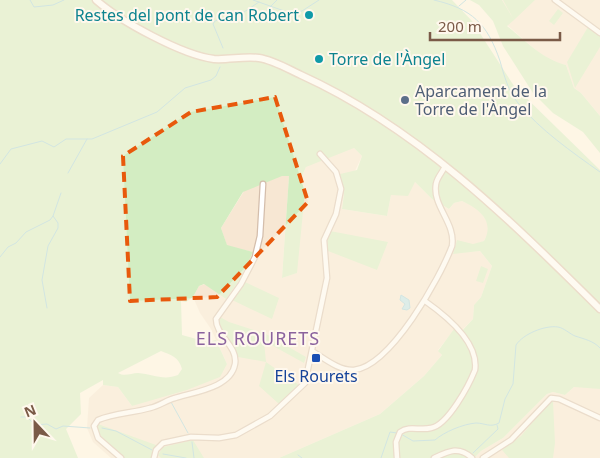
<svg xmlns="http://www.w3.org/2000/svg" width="600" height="458" font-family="'Noto Sans',sans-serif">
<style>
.residential{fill:#f7e7d3}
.green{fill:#d3edc2;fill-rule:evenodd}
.water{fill:#b7e2ea;stroke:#9dd1dd}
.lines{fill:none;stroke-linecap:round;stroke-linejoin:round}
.stream{stroke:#9dd1dd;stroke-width:1}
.street-casing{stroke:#d4beac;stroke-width:7}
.secondary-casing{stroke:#d7bea9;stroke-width:9}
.street{stroke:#fff;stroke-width:4.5}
.secondary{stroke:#fff;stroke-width:6}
.marked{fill:none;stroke:#e8590c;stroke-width:4;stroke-dasharray:10 6;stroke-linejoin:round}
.culture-dot{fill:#0f9aa8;stroke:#fff8ed;stroke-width:2}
.service-dot{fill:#5c6f8a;stroke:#fff8ed;stroke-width:2}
.transit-dot{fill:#1a4fb4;stroke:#fff8ed;stroke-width:2}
.labels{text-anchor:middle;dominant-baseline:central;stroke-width:4;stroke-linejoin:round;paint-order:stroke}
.culture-label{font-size:16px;fill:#0d838f;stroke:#fff8ed;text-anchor:end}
.service-label{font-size:16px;fill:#4e5e75;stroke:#fff8ed;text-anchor:start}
.transit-label{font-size:16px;fill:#164399;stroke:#fff8ed}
.neighbourhood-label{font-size:18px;letter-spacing:1px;fill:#8b639e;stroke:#fff8ed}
</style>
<rect width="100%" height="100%" fill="#fef5e5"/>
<path class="residential" d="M 502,0 L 600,0 L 600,116 L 581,93 L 574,88 L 566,65 L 553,62 L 538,52 L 507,25 L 513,19 Z
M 318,140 L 349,143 L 362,156 L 344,194 L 342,209 L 387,216 L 391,195 L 415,182 L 432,199 L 449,209 L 454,203 L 462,201 L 479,209 L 488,224 L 488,233 L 484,241 L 453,253 L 480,251 L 492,266 L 481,297 L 474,305 L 473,319 L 458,334 L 455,329 L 438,350 L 442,355 L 424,376 L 380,414 L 279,458 L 111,458 L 93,442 L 87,428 L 89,398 L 103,385 L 118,387 L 132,406 L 227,364 L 211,329 L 200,313 L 193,297 L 199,286 L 205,284 L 226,299 L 240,279 L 253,252 L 227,246 L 221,228 L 246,188 L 269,176 L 289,176 L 282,278 L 296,273 L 305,192 L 301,178 Z
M 585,386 L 600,389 L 600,458 L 474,458 L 481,451 L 503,438 L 547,394 L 553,392 L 565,395 L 574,387 Z"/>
<path class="green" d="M 0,0 L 452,0 L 472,21 L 514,86 L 600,170 L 600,389 L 574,387 L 565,395 L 553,392 L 547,394 L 503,438 L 481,451 L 474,458 L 279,458 L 380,414 L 424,376 L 442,355 L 438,351 L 454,329 L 459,334 L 473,319 L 474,305 L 481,297 L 492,266 L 480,251 L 453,254 L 457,240 L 473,244 L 484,241 C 495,221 479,209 462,201 L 454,203 L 449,209 L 432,199 L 415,182 L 408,196 L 391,195 L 387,216 L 342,209 L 344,194 L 340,174 L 357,170 L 362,156 L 354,148 L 306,167 L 301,178 L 305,192 L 297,273 L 282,278 L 289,176 L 282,176 L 243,192 L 221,228 L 227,245 L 253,252 L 240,279 L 226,299 L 204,284 L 199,286 L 193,297 L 186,302 L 181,301 L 182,335 L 207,342 L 216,340 L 227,364 L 220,377 L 187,390 L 132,406 L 118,387 L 103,385 L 103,380 L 80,393 L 81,414 L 66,429 L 78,458 L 0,458 ZM 161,351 C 171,355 179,357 182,369 L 178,375 C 163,381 153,374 138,373 C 131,373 125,377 118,373 Z
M 470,0 L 502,0 L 514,20 L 507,26 C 526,41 542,59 566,65 L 574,88 L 581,93 L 600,116 L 600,153 L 583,132 L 553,113 L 533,93 L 503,46 L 493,21 L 479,5 Z
M 503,0 L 535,0 L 514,20 Z
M 558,9 L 563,13 L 554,25 L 549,21 Z
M 588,27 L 600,36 L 600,47 L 575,88 L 567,62 Z
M 330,231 L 388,242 L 377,270 L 328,251 L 327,239 Z
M 481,266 L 488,269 L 483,283 L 476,281 Z
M 245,282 L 279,298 L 272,319 L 232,300 Z
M 220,317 L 229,322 L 266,334 L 306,357 L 304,363 L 264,341 L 266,362 L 299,385 L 279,404 L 259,386 L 266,362 L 238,357 C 234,344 215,330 220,317 Z
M 553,401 L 555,443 L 553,458 L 509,458 L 502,450 L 521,436 L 548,404 Z
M 98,424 L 156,445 L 151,458 L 124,458 L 98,433 Z
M 193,440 L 204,458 L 161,458 L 158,455 L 163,447 Z"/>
<path class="water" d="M 401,295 L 409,300 L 410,308 L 407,310 L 402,309 L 405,304 L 400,300 Z"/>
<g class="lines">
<path class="stream" d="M 30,0 L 34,7 L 53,5 L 64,0
M 253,0 L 290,13 L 302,11 L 319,0
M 434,0 C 472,9 487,23 500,61 C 504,75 508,91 518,103 C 540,130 572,152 600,172
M 459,6 L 466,0
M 270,7 L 277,0
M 223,48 L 213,24 L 215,21 L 244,12 L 259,2
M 0,164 L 11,149 L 42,141 L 54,147 L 66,139 L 92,139 L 157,112 L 185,88 L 211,80 L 216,76 L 220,67
M 68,173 L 87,139
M 0,257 L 8,247 L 16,243 L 26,232 L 50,220 L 53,216
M 47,308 L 42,280 L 48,246 L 58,228 L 58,223 L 53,216 L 61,193
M 171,402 L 188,433
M 21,417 L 27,417 L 35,425 L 47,424 L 56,429 L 63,426 L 90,428
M 102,428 L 116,431 L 152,450
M 401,434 L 413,441 L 435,440 C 444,432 463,424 476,423 C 485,423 490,428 499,423 L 505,399 L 513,384 L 516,345 C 523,334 545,325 558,327 C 564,328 570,334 575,336 C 584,339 594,341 600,348
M 192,442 L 194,458
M 473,453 L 498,429 L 497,425
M 163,454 L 186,458
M 298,455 L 302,458
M 381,458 L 390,432 L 397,433"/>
<g class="street-casing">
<path id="street" d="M 555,0 L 600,33
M 312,351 C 324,358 339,371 354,370 C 391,366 440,278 452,246 C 456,223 432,206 436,184 C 437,177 443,172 445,166
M 121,458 L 98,438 L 94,426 L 98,420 C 114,413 133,413 150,408 C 159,406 167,400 175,398 C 194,392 231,388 235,364 C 238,346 216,336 216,319 L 241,284 L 255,257 L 260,236 L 263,184
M 154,458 L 156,450 L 163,443 L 191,437 L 219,438 L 236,435 L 270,416 L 305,383 L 327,278 L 324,240 L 336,214 L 341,189 L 336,172 L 320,154
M 397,458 L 396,442 L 400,432 C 410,425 419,431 431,428 C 448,425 469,385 475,370 C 479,342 445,315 425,301
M 434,458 C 449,451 459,446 472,458
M 483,458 L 511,440 L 551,398 L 559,399 L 600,418"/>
</g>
<g class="secondary-casing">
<path id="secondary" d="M 96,0 C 120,21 182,55 214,59 C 229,60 244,56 259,58 C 273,60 288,69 301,75 C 418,128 510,220 600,309"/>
</g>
<use href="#street" class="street"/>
<use href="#secondary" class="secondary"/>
</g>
<path d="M0 0H600V458H0ZM 275,97 L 308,202 L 217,297 L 130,301 L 123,156 L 191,112 Z" fill="#fef5e5" fill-opacity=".55" fill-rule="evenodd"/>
<path class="marked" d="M 275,97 L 308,202 L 217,297 L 130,301 L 123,156 L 191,112 Z"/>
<g class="culture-dot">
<circle cx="309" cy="15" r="5"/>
<circle cx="319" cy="59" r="5"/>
</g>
<circle class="service-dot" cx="405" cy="100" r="5"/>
<rect class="transit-dot" x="311" y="353" width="10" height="10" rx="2.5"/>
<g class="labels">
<g class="culture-label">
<text x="299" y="15">Restes del pont de can Robert</text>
<text x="329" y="59" text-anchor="start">Torre de l'Àngel</text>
</g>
<g class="service-label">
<text x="415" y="91">Aparcament de la<tspan x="415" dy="18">Torre de l'Àngel</tspan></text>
</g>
<g class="transit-label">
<text x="316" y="376">Els Rourets</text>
</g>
<g class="neighbourhood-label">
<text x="258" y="338">ELS ROURETS</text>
</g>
</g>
<g transform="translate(35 423) rotate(338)" stroke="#fff8ed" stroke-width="4" paint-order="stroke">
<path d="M0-4L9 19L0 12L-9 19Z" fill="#7a5a47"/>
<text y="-8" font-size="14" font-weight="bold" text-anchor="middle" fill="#7a5a47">N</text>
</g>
<path d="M430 32v8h130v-8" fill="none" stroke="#7a5a47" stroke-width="2.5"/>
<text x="438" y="32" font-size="15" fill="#7a5a47" stroke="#fff8ed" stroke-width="4" paint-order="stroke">200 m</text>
</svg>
